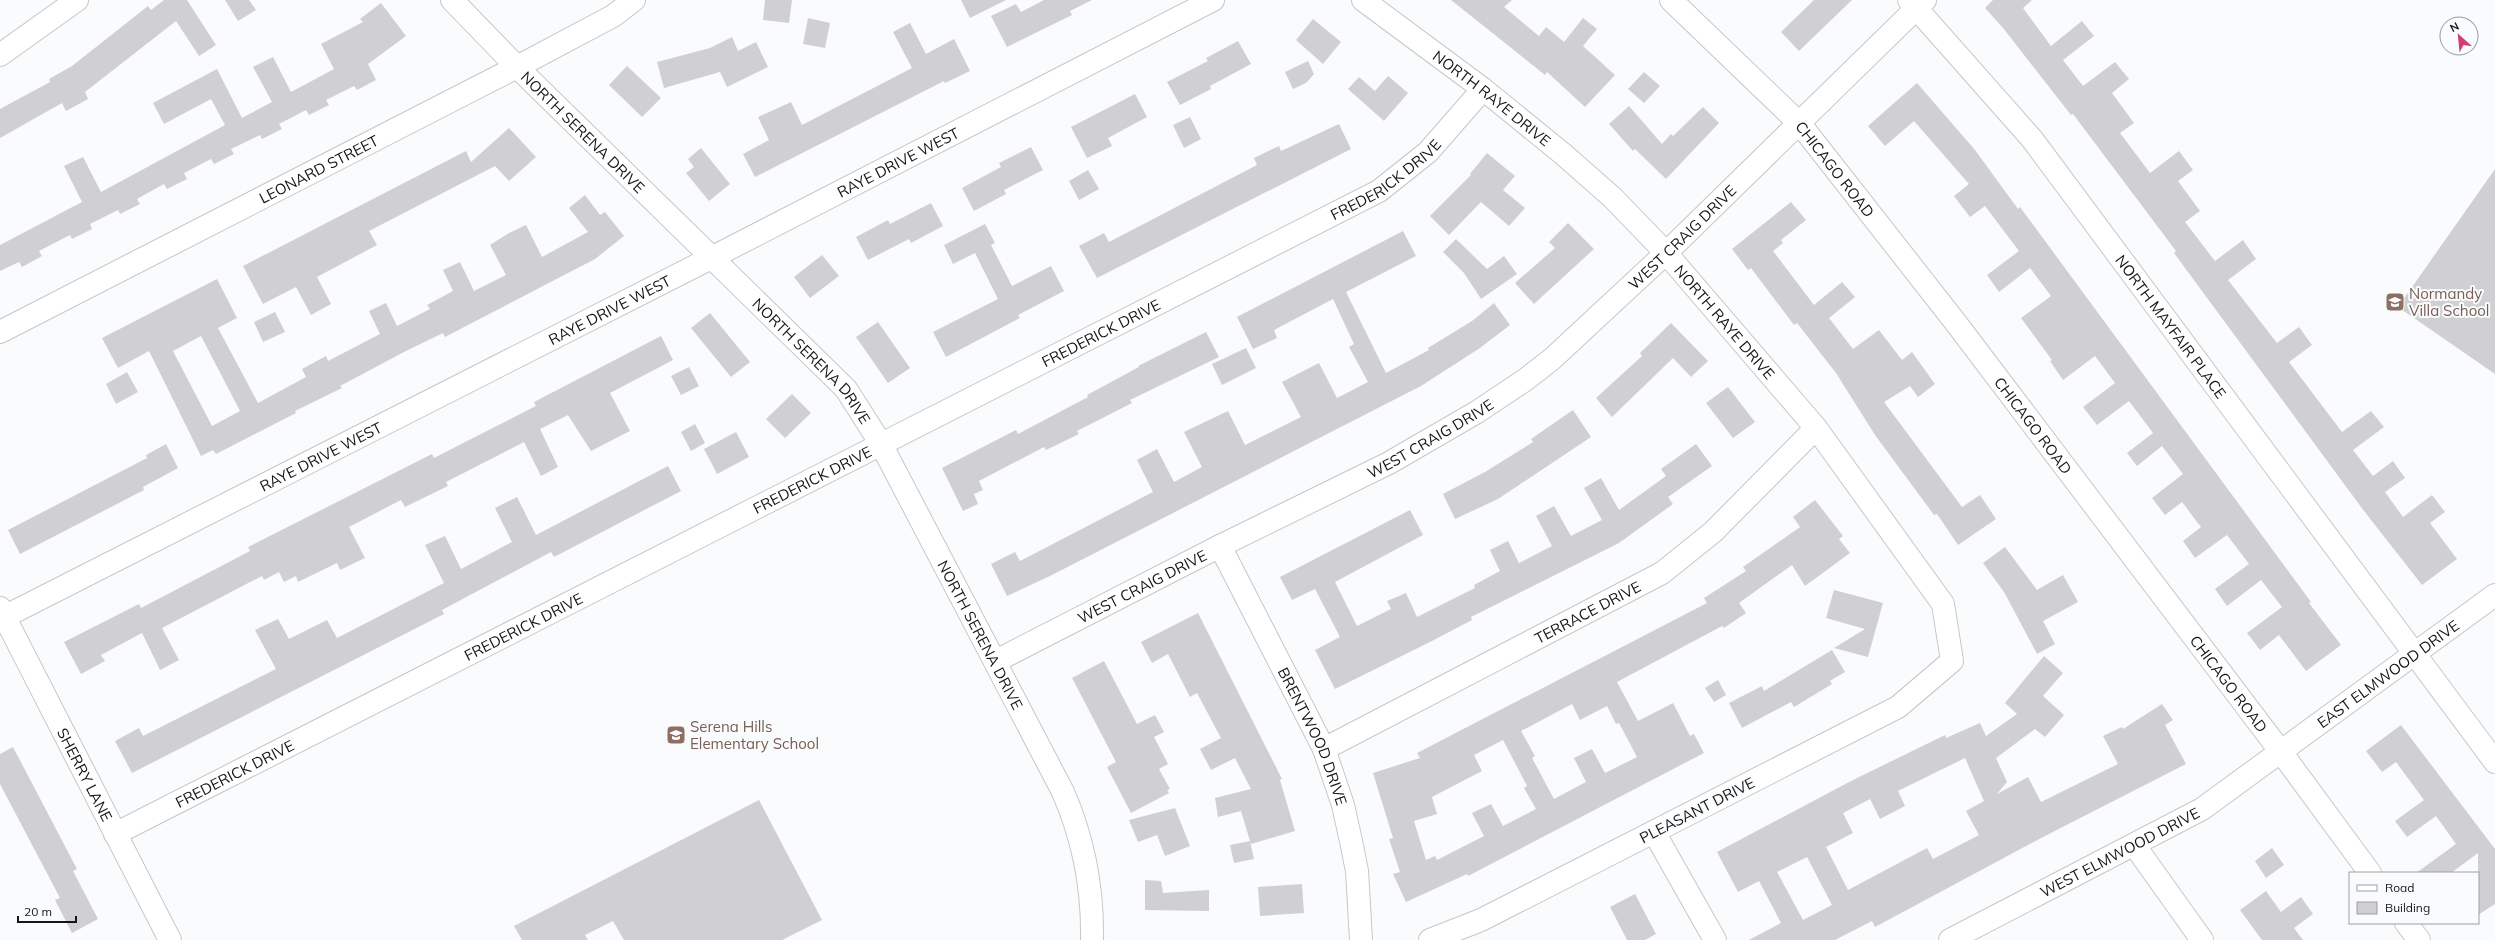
<svg xmlns="http://www.w3.org/2000/svg" width="2495" height="940" font-family="Mulish,sans-serif">
<style>
.building{fill:#d0d0d2;fill-rule:evenodd}
.lines{fill:none;stroke-linecap:round;stroke-linejoin:round}
.minor-casing{stroke:#c5c7c9;stroke-width:24}
.minor{stroke:#fff;stroke-width:22}
.labels{text-anchor:middle;dominant-baseline:central;stroke-width:4;stroke-linejoin:round;paint-order:stroke}
.street-label{font-size:15px;fill:#151617;stroke:#f9fbfd}
.education-label{font-size:15px;fill:#785e54;stroke:#f9fbfd;text-anchor:start}
</style>
<rect width="100%" height="100%" fill="#f9fbfd"/>
<path class="building" d="M 164,0 L 187,0 L 216,45 L 199,56 L 176,21 L 85,92 L 88,99 L 66,111 L 62,103 L 0,138 L 0,109 L 50,82 L 49,79 L 72,66 L 148,6 L 151,10 Z
M 225,0 L 249,0 L 256,10 L 238,21 Z
M 765,0 L 792,0 L 789,23 L 763,20 Z
M 961,0 L 1006,0 L 970,18 Z
M 1044,0 L 1092,0 L 1070,11 L 1072,15 L 1007,47 L 991,16 L 1016,4 L 1021,12 Z
M 1451,0 L 1512,0 L 1504,7 L 1534,32 L 1539,36 L 1546,27 L 1564,42 L 1583,18 L 1597,29 L 1583,46 L 1615,75 L 1585,107 L 1547,72 L 1545,75 Z
M 1814,0 L 1852,0 L 1799,51 L 1781,32 Z
M 1993,0 L 2032,0 L 2023,8 L 2051,46 L 2082,21 L 2094,36 L 2063,60 L 2083,86 L 2115,62 L 2129,79 L 2112,93 L 2134,123 L 2120,133 L 2150,173 L 2179,151 L 2193,170 L 2178,181 L 2200,211 L 2185,222 L 2215,261 L 2243,240 L 2256,259 L 2228,280 L 2277,343 L 2299,327 L 2312,345 L 2289,362 L 2342,432 L 2371,411 L 2384,427 L 2353,450 L 2373,476 L 2393,461 L 2405,478 L 2385,492 L 2403,517 L 2432,495 L 2445,512 L 2430,523 L 2457,559 L 2422,585 L 2364,511 L 2174,253 L 2176,251 L 2073,114 L 2071,115 L 2003,28 L 1985,8 Z
M 381,3 L 406,36 L 368,64 L 376,80 L 357,90 L 354,86 L 326,100 L 329,105 L 309,115 L 306,110 L 279,124 L 282,129 L 262,139 L 260,135 L 231,149 L 234,154 L 214,164 L 211,159 L 184,173 L 187,179 L 167,189 L 164,184 L 137,199 L 140,204 L 120,214 L 118,210 L 90,224 L 92,229 L 72,239 L 70,235 L 39,251 L 42,256 L 22,267 L 19,262 L 0,271 L 0,245 L 82,202 L 64,166 L 83,157 L 101,192 L 225,125 L 211,99 L 164,124 L 153,103 L 217,69 L 242,118 L 272,102 L 253,67 L 273,57 L 291,92 L 334,69 L 321,44 L 363,22 L 360,19 Z
M 808,18 L 830,23 L 825,48 L 803,44 Z
M 1313,19 L 1341,42 L 1323,64 L 1296,40 Z
M 910,23 L 926,54 L 954,39 L 970,71 L 945,83 L 944,81 L 755,177 L 743,154 L 769,140 L 758,117 L 791,102 L 802,125 L 912,68 L 893,32 Z
M 732,37 L 738,51 L 756,42 L 768,67 L 727,87 L 720,72 L 664,88 L 657,62 L 710,48 Z
M 1238,41 L 1251,64 L 1210,86 L 1211,89 L 1180,105 L 1167,82 L 1208,61 L 1206,58 Z
M 1308,61 L 1314,74 L 1306,83 L 1293,89 L 1285,72 Z
M 627,66 L 661,98 L 642,117 L 609,85 Z
M 1644,72 L 1660,86 L 1644,103 L 1628,89 Z
M 1388,76 L 1408,93 L 1384,121 L 1348,89 L 1359,77 L 1375,91 Z
M 1917,83 L 1975,150 L 2018,209 L 2020,207 L 2311,602 L 2309,603 L 2341,645 L 2306,671 L 2279,635 L 2260,650 L 2247,633 L 2282,607 L 2261,580 L 2227,606 L 2215,589 L 2249,564 L 2227,535 L 2195,558 L 2183,541 L 2201,527 L 2182,502 L 2165,515 L 2152,498 L 2183,474 L 2162,446 L 2137,466 L 2127,453 L 2153,433 L 2129,401 L 2097,425 L 2083,407 L 2115,383 L 2095,356 L 2063,380 L 2050,361 L 2052,360 L 2021,318 L 2051,296 L 2030,268 L 1999,292 L 1987,275 L 2019,251 L 1985,206 L 1970,217 L 1954,196 L 1969,184 L 1914,121 L 1885,146 L 1868,126 Z
M 1135,94 L 1147,117 L 1108,138 L 1112,146 L 1087,158 L 1071,127 Z
M 1629,106 L 1662,144 L 1671,134 L 1673,136 L 1703,107 L 1719,123 L 1666,179 L 1635,149 L 1633,151 L 1609,124 Z
M 1190,117 L 1201,139 L 1184,148 L 1173,125 Z
M 1339,124 L 1351,149 L 1097,278 L 1079,246 L 1104,233 L 1109,242 L 1257,165 L 1254,158 L 1279,146 L 1281,151 Z
M 509,128 L 536,157 L 509,181 L 495,166 L 369,231 L 377,245 L 317,277 L 331,304 L 311,315 L 296,287 L 263,304 L 243,266 L 466,151 L 471,162 Z
M 1031,147 L 1043,170 L 1004,190 L 1006,194 L 974,211 L 962,188 L 1001,167 L 999,163 Z
M 701,148 L 730,184 L 709,201 L 686,173 L 694,167 L 688,159 Z
M 1487,153 L 1515,176 L 1503,190 L 1525,208 L 1509,226 L 1481,202 L 1449,235 L 1430,216 L 1471,175 L 1470,174 Z
M 2495,169 L 2495,374 L 2398,307 Z
M 1088,170 L 1099,189 L 1079,200 L 1069,181 Z
M 585,195 L 600,215 L 605,212 L 624,236 L 595,259 L 445,337 L 443,333 L 404,352 L 340,386 L 342,388 L 295,411 L 296,413 L 216,454 L 213,450 L 201,456 L 149,351 L 118,368 L 102,338 L 217,279 L 237,318 L 218,328 L 258,403 L 306,377 L 302,369 L 326,356 L 328,361 L 380,334 L 369,311 L 386,303 L 397,326 L 430,309 L 427,305 L 453,291 L 443,270 L 460,262 L 474,291 L 506,275 L 490,245 L 509,233 L 526,225 L 542,257 L 588,232 L 569,208 ZM 201,336 L 240,411 L 212,426 L 173,351 Z
M 1791,202 L 1806,220 L 1781,240 L 1783,243 L 1773,251 L 1814,305 L 1842,282 L 1855,297 L 1829,318 L 1853,349 L 1879,330 L 1902,360 L 1912,352 L 1935,384 L 1918,397 L 1910,386 L 1884,402 L 1962,507 L 1980,495 L 1996,519 L 1958,545 L 1937,514 L 1934,515 L 1875,435 L 1836,373 L 1797,323 L 1794,325 L 1751,268 L 1748,270 L 1732,249 Z
M 931,203 L 943,226 L 911,243 L 909,239 L 868,260 L 856,237 L 888,220 L 890,224 Z
M 1568,223 L 1594,249 L 1534,304 L 1515,283 L 1555,248 L 1549,242 Z
M 985,224 L 995,243 L 991,245 L 1012,286 L 1051,266 L 1064,291 L 1018,315 L 1020,318 L 946,357 L 933,332 L 998,299 L 975,253 L 953,264 L 944,245 Z
M 1403,231 L 1416,256 L 1346,292 L 1386,373 L 1429,350 L 1428,348 L 1472,321 L 1494,303 L 1510,325 L 1480,348 L 1421,386 L 1050,576 L 1007,596 L 991,564 L 1015,552 L 1020,561 L 1153,492 L 1137,460 L 1157,449 L 1174,482 L 1202,467 L 1184,432 L 1209,420 L 1228,411 L 1245,445 L 1301,417 L 1282,382 L 1319,363 L 1337,398 L 1368,382 L 1349,347 L 1354,344 L 1333,299 L 1274,330 L 1277,338 L 1253,349 L 1237,317 Z
M 1456,239 L 1487,269 L 1504,256 L 1517,274 L 1481,299 L 1464,273 L 1443,252 Z
M 822,255 L 839,276 L 810,298 L 794,277 Z
M 275,312 L 285,332 L 263,342 L 254,322 Z
M 710,313 L 750,362 L 731,377 L 691,328 Z
M 878,322 L 910,368 L 888,383 L 856,337 Z
M 1671,323 L 1708,361 L 1691,377 L 1673,358 L 1612,417 L 1596,398 L 1642,356 L 1640,353 Z
M 1206,332 L 1219,357 L 1130,400 L 1132,403 L 1077,431 L 1079,434 L 1046,450 L 1044,447 L 979,481 L 983,490 L 974,494 L 978,504 L 963,511 L 942,468 L 1016,430 L 1018,434 L 1088,397 L 1087,395 L 1139,367 L 1138,366 Z
M 661,336 L 673,360 L 610,393 L 630,431 L 591,451 L 568,415 L 540,429 L 558,467 L 541,476 L 524,442 L 446,482 L 448,486 L 405,507 L 401,500 L 349,527 L 365,558 L 340,570 L 337,563 L 298,582 L 296,576 L 284,582 L 279,572 L 264,580 L 262,576 L 162,628 L 179,660 L 160,670 L 142,633 L 101,655 L 105,661 L 81,674 L 64,642 L 139,604 L 141,608 L 250,551 L 248,547 L 432,454 L 434,458 L 473,438 L 536,406 L 534,402 Z
M 1246,348 L 1256,368 L 1222,385 L 1212,364 Z
M 689,367 L 699,386 L 681,395 L 671,376 Z
M 127,372 L 138,392 L 116,404 L 106,384 Z
M 1728,387 L 1755,422 L 1733,438 L 1706,403 Z
M 792,394 L 811,413 L 785,438 L 766,419 Z
M 1573,410 L 1591,437 L 1498,499 L 1455,519 L 1443,494 L 1485,472 L 1533,442 L 1531,439 Z
M 695,424 L 705,443 L 691,451 L 681,432 Z
M 736,432 L 749,457 L 717,474 L 704,449 Z
M 166,444 L 178,468 L 143,487 L 144,490 L 20,554 L 8,530 L 147,458 L 146,455 Z
M 1696,444 L 1712,466 L 1668,497 L 1673,504 L 1619,543 L 1471,617 L 1472,620 L 1434,640 L 1335,689 L 1315,650 L 1340,637 L 1315,589 L 1292,600 L 1280,577 L 1410,510 L 1423,535 L 1335,582 L 1357,626 L 1391,609 L 1387,601 L 1406,593 L 1417,617 L 1475,588 L 1474,585 L 1500,571 L 1490,550 L 1508,541 L 1519,563 L 1552,546 L 1536,516 L 1554,506 L 1571,536 L 1602,520 L 1584,488 L 1601,478 L 1619,510 L 1666,476 L 1661,469 Z
M 668,466 L 681,491 L 554,557 L 551,552 L 442,610 L 444,614 L 132,773 L 115,741 L 139,728 L 143,736 L 276,669 L 255,630 L 278,619 L 289,639 L 327,620 L 337,638 L 444,583 L 425,545 L 445,536 L 461,569 L 512,542 L 495,508 L 517,497 L 536,535 Z
M 1815,500 L 1843,536 L 1839,539 L 1850,553 L 1805,586 L 1792,565 L 1739,603 L 1746,613 L 1724,628 L 1722,626 L 1617,682 L 1638,721 L 1673,703 L 1690,736 L 1694,734 L 1704,753 L 1468,876 L 1467,874 L 1406,902 L 1393,874 L 1400,872 L 1389,839 L 1393,838 L 1373,773 L 1420,758 L 1417,753 L 1707,603 L 1704,598 L 1746,571 L 1743,567 L 1800,527 L 1793,517 ZM 1572,704 L 1580,720 L 1607,706 L 1616,724 L 1619,723 L 1637,757 L 1605,773 L 1592,749 L 1574,758 L 1586,782 L 1554,799 L 1532,758 L 1535,756 L 1521,731 ZM 1503,740 L 1527,786 L 1524,788 L 1536,809 L 1503,826 L 1491,804 L 1472,813 L 1484,836 L 1437,860 L 1435,856 L 1426,860 L 1414,821 L 1437,814 L 1432,797 L 1482,771 L 1474,755 Z
M 2005,547 L 2037,590 L 2063,575 L 2078,602 L 2043,621 L 2055,644 L 2037,654 L 2004,592 L 1983,563 Z
M 1834,590 L 1883,603 L 1868,657 L 1834,648 L 1865,629 L 1826,618 Z
M 1198,613 L 1282,779 L 1280,780 L 1295,831 L 1251,844 L 1250,841 L 1254,859 L 1234,863 L 1230,845 L 1250,841 L 1241,811 L 1218,817 L 1215,798 L 1251,789 L 1235,758 L 1211,770 L 1200,749 L 1221,738 L 1197,693 L 1190,697 L 1168,654 L 1152,663 L 1141,642 Z
M 1832,650 L 1845,672 L 1830,681 L 1832,684 L 1794,707 L 1791,702 L 1742,728 L 1729,703 L 1762,686 L 1764,691 Z
M 2044,656 L 2063,673 L 2043,696 L 2064,715 L 2045,737 L 2035,729 L 1996,758 L 2007,782 L 1997,794 L 2028,777 L 2041,802 L 2118,764 L 2103,736 L 2122,727 L 2123,729 L 2162,704 L 2173,720 L 2165,725 L 2186,764 L 2043,837 L 1875,927 L 1872,921 L 1835,940 L 1749,940 L 1781,923 L 1759,881 L 1738,892 L 1717,852 L 1851,781 L 1945,735 L 1946,738 L 1980,723 L 1986,736 L 2017,714 L 2005,703 ZM 1965,758 L 1984,801 L 1966,811 L 1979,835 L 1933,859 L 1927,848 L 1848,890 L 1826,847 L 1853,833 L 1843,813 L 1870,799 L 1880,819 L 1905,806 L 1898,791 ZM 1807,857 L 1832,905 L 1803,920 L 1777,872 Z
M 1104,661 L 1137,724 L 1155,715 L 1164,732 L 1154,737 L 1168,764 L 1159,769 L 1170,789 L 1167,790 L 1169,793 L 1131,813 L 1107,767 L 1116,762 L 1072,678 Z
M 1718,680 L 1726,695 L 1714,702 L 1705,688 Z
M 2401,725 L 2495,849 L 2495,904 L 2478,915 L 2478,853 L 2451,873 L 2416,873 L 2456,844 L 2436,816 L 2407,837 L 2395,821 L 2424,800 L 2396,762 L 2382,772 L 2366,751 Z
M 13,747 L 77,869 L 73,871 L 98,919 L 72,933 L 55,900 L 60,898 L 0,784 L 0,754 Z
M 759,800 L 822,920 L 782,940 L 624,940 L 613,921 L 585,935 L 588,940 L 522,940 L 514,926 Z
M 1175,808 L 1190,846 L 1165,856 L 1157,835 L 1138,842 L 1129,820 Z
M 2272,848 L 2284,865 L 2266,878 L 2255,861 Z
M 1145,880 L 1161,881 L 1163,893 L 1209,890 L 1209,911 L 1145,910 Z
M 1302,884 L 1304,913 L 1260,916 L 1258,887 Z
M 2266,891 L 2281,912 L 2301,897 L 2313,914 L 2294,928 L 2303,940 L 2262,940 L 2240,910 Z
M 1635,894 L 1656,934 L 1645,940 L 1627,940 L 1610,907 Z"/>
<g class="lines">
<g class="minor-casing">
<g id="minor">
<path id="s1" d="M 452,0 L 517,67 L 846,389 L 881,444 L 1063,792 C 1084,840 1093,888 1092,940"/>
<path id="s2" d="M 1363,0 L 1483,89 L 1563,154 L 1613,198 L 1666,253 L 1816,428 L 1943,604 L 1952,661 L 1898,707 L 1481,920 L 1430,940"/>
<path id="s3" d="M 1671,0 L 1800,124 L 1956,323 L 2281,752 L 2370,873"/>
<path id="s4" d="M 1909,0 L 2032,139 L 2495,762"/>
<path d="M 0,55 L 77,0"/>
<path id="s5" d="M 0,332 L 517,67 L 613,16 L 634,0"/>
<path id="s6" d="M 1220,546 L 1324,749 L 1343,805 L 1351,841 L 1357,871 L 1361,940"/>
<path id="s7" d="M 0,608 L 170,940"/>
<path id="s8" d="M 4,617 L 713,257 L 1213,0"/>
<path id="s9" d="M 996,661 L 1220,546 L 1389,463 L 1477,412 L 1525,380 L 1552,359 L 1666,253 L 1925,0"/>
<path id="s10" d="M 1324,749 L 1662,573 L 1713,532 L 1816,428"/>
<path d="M 1654,832 L 1715,940"/>
<path id="s11" d="M 115,834 L 1379,191 L 1428,152 L 1483,89"/>
<path d="M 2135,846 L 2202,940"/>
<path d="M 2406,923 L 2419,940"/>
<path id="s12" d="M 1950,940 L 2202,809 L 2495,595"/>
</g>
</g>
<use href="#minor" class="minor"/>
</g>
<defs>
<g id="school-square" transform="scale(1)"><rect x="-9" y="-9" width="18" height="18" rx="4" fill="#8d6e63" stroke="#f9fbfd"/><path d="M0-5L7-2L0 1L-7-2ZM-4 1L0 2.5L4 1V4Q0 6-4 4Z" fill="#fff"/></g>
</defs>
<g fill-rule="evenodd">
<use href="#school-square" x="2395" y="302"/>
<use href="#school-square" x="676" y="735"/>
</g>
<g class="labels">
<g class="street-label">
<text stroke="none"><textPath href="#s2" startOffset="162">NORTH RAYE DRIVE</textPath></text>
<text stroke="none"><textPath href="#s1" startOffset="186">NORTH SERENA DRIVE</textPath></text>
<text stroke="none"><textPath href="#s8" startOffset="1003">RAYE DRIVE WEST</textPath></text>
<text stroke="none"><textPath href="#s5" startOffset="358">LEONARD STREET</textPath></text>
<text stroke="none"><textPath href="#s3" startOffset="236">CHICAGO ROAD</textPath></text>
<text stroke="none"><textPath href="#s11" startOffset="1430">FREDERICK DRIVE</textPath></text>
<text stroke="none"><textPath href="#s9" startOffset="812">WEST CRAIG DRIVE</textPath></text>
<text stroke="none"><textPath href="#s8" startOffset="679">RAYE DRIVE WEST</textPath></text>
<text stroke="none"><textPath href="#s2" startOffset="486">NORTH RAYE DRIVE</textPath></text>
<text stroke="none"><textPath href="#s4" startOffset="419">NORTH MAYFAIR PLACE</textPath></text>
<text stroke="none"><textPath href="#s11" startOffset="1106">FREDERICK DRIVE</textPath></text>
<text stroke="none"><textPath href="#s1" startOffset="510">NORTH SERENA DRIVE</textPath></text>
<text stroke="none"><textPath href="#s3" startOffset="560">CHICAGO ROAD</textPath></text>
<text stroke="none"><textPath href="#s9" startOffset="488">WEST CRAIG DRIVE</textPath></text>
<text stroke="none"><textPath href="#s8" startOffset="355">RAYE DRIVE WEST</textPath></text>
<text stroke="none"><textPath href="#s11" startOffset="782">FREDERICK DRIVE</textPath></text>
<text stroke="none"><textPath href="#s9" startOffset="164">WEST CRAIG DRIVE</textPath></text>
<text stroke="none"><textPath href="#s10" startOffset="297">TERRACE DRIVE</textPath></text>
<text stroke="none"><textPath href="#s11" startOffset="458">FREDERICK DRIVE</textPath></text>
<text stroke="none"><textPath href="#s1" startOffset="834">NORTH SERENA DRIVE</textPath></text>
<text stroke="none"><textPath href="#s12" startOffset="514">EAST ELMWOOD DRIVE</textPath></text>
<text stroke="none"><textPath href="#s3" startOffset="884">CHICAGO ROAD</textPath></text>
<text stroke="none"><textPath href="#s6" startOffset="212">BRENTWOOD DRIVE</textPath></text>
<text stroke="none"><textPath href="#s11" startOffset="134">FREDERICK DRIVE</textPath></text>
<text stroke="none"><textPath href="#s7" startOffset="187">SHERRY LANE</textPath></text>
<text transform="translate(1697 810) rotate(-27)">PLEASANT DRIVE</text>
<text stroke="none"><textPath href="#s12" startOffset="191">WEST ELMWOOD DRIVE</textPath></text>
</g>
<g class="education-label">
<text x="2409" y="293">Normandy<tspan x="2409" dy="17">Villa School</tspan></text>
<text x="690" y="726">Serena Hills<tspan x="690" dy="17">Elementary School</tspan></text>
</g>
</g>
<rect x="2349" y="872" width="130" height="52" fill="#f9fbfd" stroke="#9e9fa1"/>
<rect x="2357" y="885" width="20" height="6" fill="#ffffff" stroke="#9e9fa1"/>
<text x="2385" y="892" font-size="12" fill="#151617">Road</text>
<rect x="2357" y="902" width="20" height="12" fill="#d0d0d2" stroke="#9e9fa1"/>
<text x="2385" y="912" font-size="12" fill="#151617">Building</text>
<g transform="translate(2459 36) rotate(333)"><circle r="19" fill="#f9fbfd" stroke="#9e9fa1"/>
<path d="M0-3L7 15L0 10L-7 15Z" fill="#cd4070"/>
<text y="-6" font-size="11" font-weight="bold" text-anchor="middle" fill="#151617">N</text>
</g>
<path d="M18 916v6h58v-6" fill="none" stroke="#151617" stroke-width="2"/>
<text x="24" y="916" font-size="12" fill="#151617" stroke="#f9fbfd" stroke-width="3" paint-order="stroke">20 m</text>
</svg>
